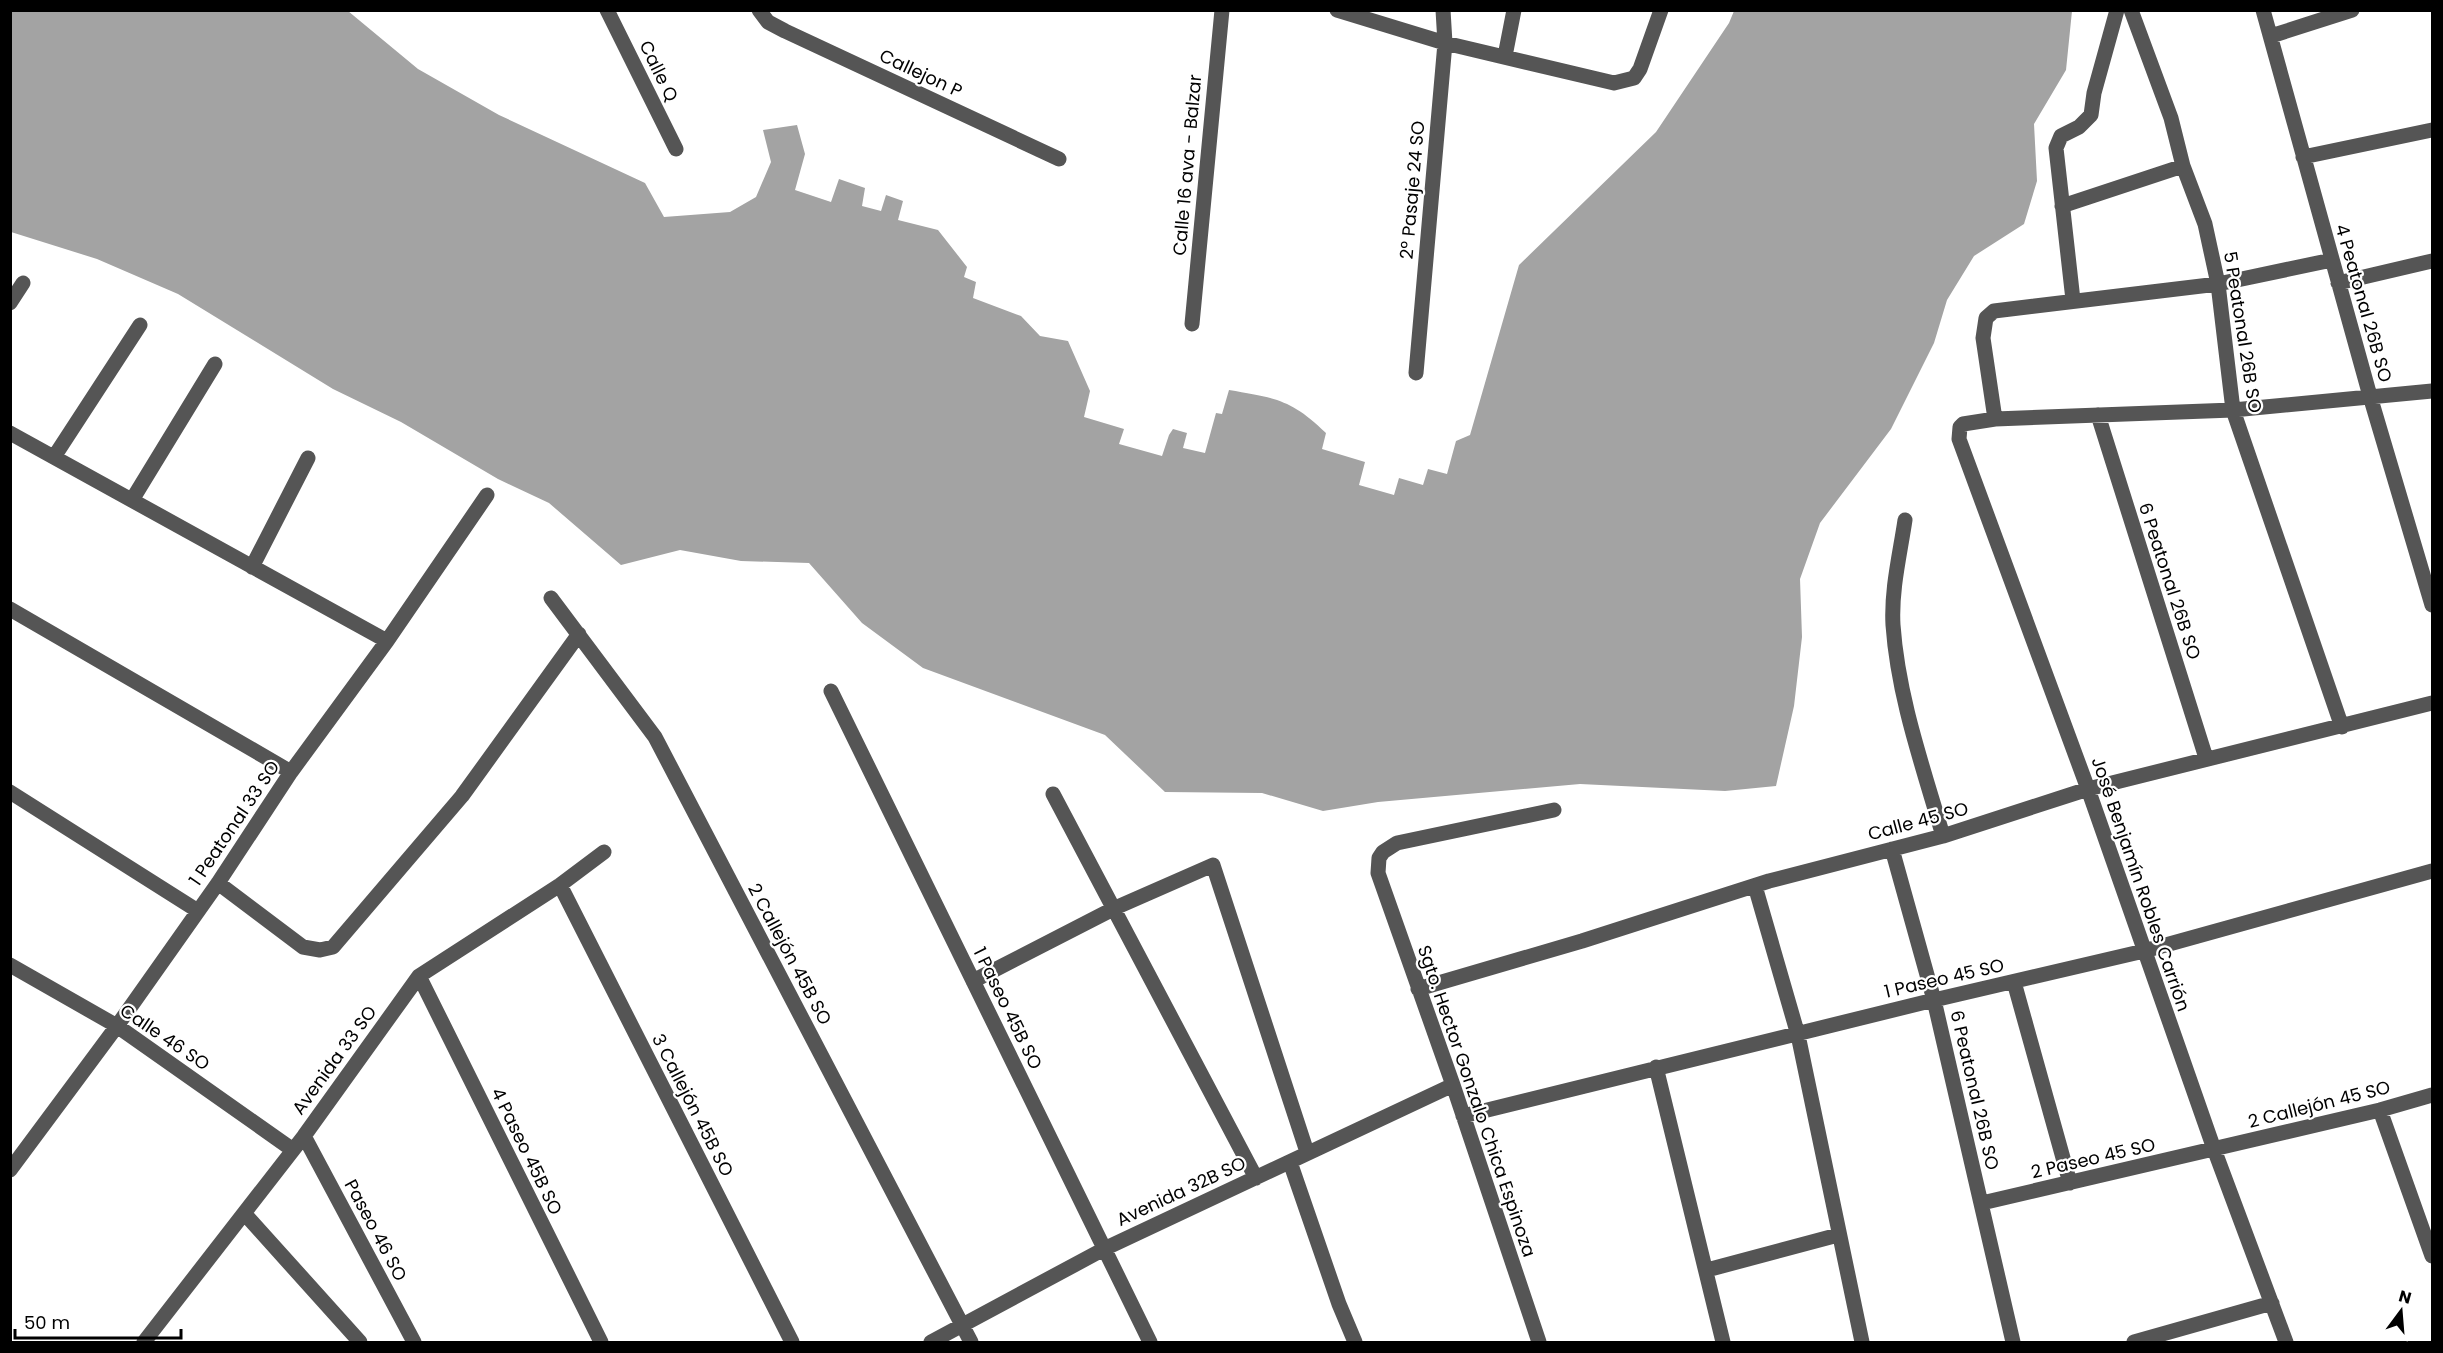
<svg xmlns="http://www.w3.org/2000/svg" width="2443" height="1353" font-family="Poppins,sans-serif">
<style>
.water{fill:#a3a3a3}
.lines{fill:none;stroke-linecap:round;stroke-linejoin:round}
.minor{stroke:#555;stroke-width:15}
.labels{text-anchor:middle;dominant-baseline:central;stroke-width:4.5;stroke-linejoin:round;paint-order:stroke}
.street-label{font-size:18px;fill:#000;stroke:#fff}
</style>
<rect width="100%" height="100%" fill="#fff"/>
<path class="water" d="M 11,10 L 348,11 L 418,69 L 499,115 L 645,183 L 664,217 L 730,212 L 756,197 L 771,162 L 763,130 L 797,125 L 805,154 L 795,190 L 831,202 L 839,179 L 865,188 L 862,206 L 881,211 L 886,195 L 903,201 L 898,220 L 938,230 L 967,267 L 964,277 L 976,282 L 973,298 L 1021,316 L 1040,336 L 1068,341 L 1090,391 L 1084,417 L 1124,429 L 1119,444 L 1162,456 L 1169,435 L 1173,429 L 1187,433 L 1183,448 L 1205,453 L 1216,413 L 1222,414 L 1229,390 C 1275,398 1291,399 1326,433 L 1322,449 L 1365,462 L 1359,485 L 1394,495 L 1399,478 L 1423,485 L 1428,469 L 1447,474 L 1456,441 L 1470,435 L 1519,265 L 1656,132 L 1729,23 L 1734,11 L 2072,11 L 2066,70 L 2034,124 L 2037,181 L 2024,224 L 1974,256 L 1947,300 L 1934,343 L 1891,429 L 1820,523 L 1800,579 L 1802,637 L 1794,706 L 1776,786 L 1725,791 L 1580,784 L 1378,802 L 1323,811 L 1262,793 L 1165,792 L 1105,735 L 923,668 L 862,623 L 809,563 L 741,561 L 680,550 L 621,565 L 549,503 L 498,479 L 401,422 L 333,389 L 178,294 L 97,259 L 11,232 Z"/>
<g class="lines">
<path class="minor" d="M 607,10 L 676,149
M 759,10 L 768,22 L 785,31 L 1059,159
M 1337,10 L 1445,43 L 1614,83 L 1634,78 L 1640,69 L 1661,10
M 2131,10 L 2171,118 L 2183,166 L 2205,224 L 2218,284 L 2233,410 L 2342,727
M 2263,10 L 2370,396 L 2432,605
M 2271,36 L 2352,10
M 1505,56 L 1514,10
M 2303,157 L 2432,130
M 2062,206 L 2183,166
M 2338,283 L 2432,261
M 2073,300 L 2056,148 L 2061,136 L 2079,127 L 2091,115 L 2094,93 L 2117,10
M 10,303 L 23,283
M 1192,324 L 1222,10
M 1416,373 L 1445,43 L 1443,10
M 2098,415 L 2206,758
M 1995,419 L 1983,338 L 1986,318 L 1994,311 L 2218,284 L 2332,260
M 10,433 L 387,641
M 54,457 L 140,325
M 132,500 L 215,364
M 1905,520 C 1900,554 1891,590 1893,625 C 1898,697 1923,767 1943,836
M 252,567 L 308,458
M 551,598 L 655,737 L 971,1342
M 10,609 L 291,772
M 831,691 L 1150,1342
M 10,792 L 198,911
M 1053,794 L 1256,1178
M 1892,849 L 1934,1000 L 2013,1342
M 218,883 L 303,947 L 320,950 L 333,947 L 462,796 L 579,634
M 560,885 L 792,1342
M 1755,886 L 1798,1035 L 1862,1342
M 10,965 L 117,1026 L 293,1150
M 419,976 L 601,1342
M 973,981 L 1115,908 L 1213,865 L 1307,1152
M 2014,982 L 2070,1183
M 1418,989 L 1582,941 L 1769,881 L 1943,836 L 2088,789 L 2432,703
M 1656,1067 L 1723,1342
M 2380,1110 L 2432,1256
M 1463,1116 L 1934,1000 L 2144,951 L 2432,871
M 304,1136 L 414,1342
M 1290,1162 L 1339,1304 L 1355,1342
M 10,1170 L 117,1026 L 218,883 L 291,772 L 387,641 L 487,495
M 1982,1203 L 2380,1110 L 2432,1095
M 244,1213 L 360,1342
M 1707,1270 L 1838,1235
M 144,1342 L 304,1136 L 419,976 L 560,885 L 604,852
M 931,1342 L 1104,1249 L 1453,1085
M 1539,1342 L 1453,1085 L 1378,873 L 1379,858 L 1383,852 L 1397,843 L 1554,810
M 2134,1342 L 2272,1303
M 2286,1342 L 2214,1149 L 2088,789 L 1959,439 L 1960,427 L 1963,424 L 1995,419 L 2233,410 L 2432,391"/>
</g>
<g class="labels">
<g class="street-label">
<text transform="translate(659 71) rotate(64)">Calle Q</text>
<text transform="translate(921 73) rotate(25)">Callejon P</text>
<text transform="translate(1187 165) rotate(-85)">Calle 16 ava - Balzar</text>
<text transform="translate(1412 190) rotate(-85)">2º Pasaje 24 SO</text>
<text transform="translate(2364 303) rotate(74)">4 Peatonal 26B SO</text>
<text transform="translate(2243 332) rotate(81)">5 Peatonal 26B SO</text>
<text transform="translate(2170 581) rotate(72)">6 Peatonal 26B SO</text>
<text transform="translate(1918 821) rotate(-15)">Calle 45 SO</text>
<text transform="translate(234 823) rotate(-56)">1 Peatonal 33 SO</text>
<text transform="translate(2141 884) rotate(71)">José Benjamín Robles Carrión</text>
<text transform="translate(790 954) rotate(62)">2 Callejón 45B SO</text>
<text transform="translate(1944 978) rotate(-13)">1 Paseo 45 SO</text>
<text transform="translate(1008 1008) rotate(64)">1 Paseo 45B SO</text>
<text transform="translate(165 1037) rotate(34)">Calle 46 SO</text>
<text transform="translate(334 1060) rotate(-54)">Avenida 33 SO</text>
<text transform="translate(1975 1090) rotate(77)">6 Peatonal 26B SO</text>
<text transform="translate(1477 1101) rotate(71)">Sgto. Hector Gonzalo Chica Espinoza</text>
<text transform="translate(2319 1104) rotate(-14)">2 Callejón 45 SO</text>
<text transform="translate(693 1105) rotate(63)">3 Callejón 45B SO</text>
<text transform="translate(527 1151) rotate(64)">4 Paseo 45B SO</text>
<text transform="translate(2093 1158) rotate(-13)">2 Paseo 45 SO</text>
<text transform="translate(1181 1191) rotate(-25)">Avenida 32B SO</text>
<text transform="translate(376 1230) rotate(62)">Paseo 46 SO</text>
</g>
</g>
<rect width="2443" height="1353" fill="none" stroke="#000000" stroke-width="24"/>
<g transform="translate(2401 1311) rotate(16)" stroke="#ffffff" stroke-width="4.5" paint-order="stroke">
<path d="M0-4.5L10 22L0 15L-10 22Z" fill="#000000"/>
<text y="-9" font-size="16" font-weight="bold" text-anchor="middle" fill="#000000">N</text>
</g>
<path d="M15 1329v9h166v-9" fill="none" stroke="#000000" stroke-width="3"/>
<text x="24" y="1329" font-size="18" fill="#000000" stroke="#ffffff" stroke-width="4.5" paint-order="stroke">50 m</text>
</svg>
